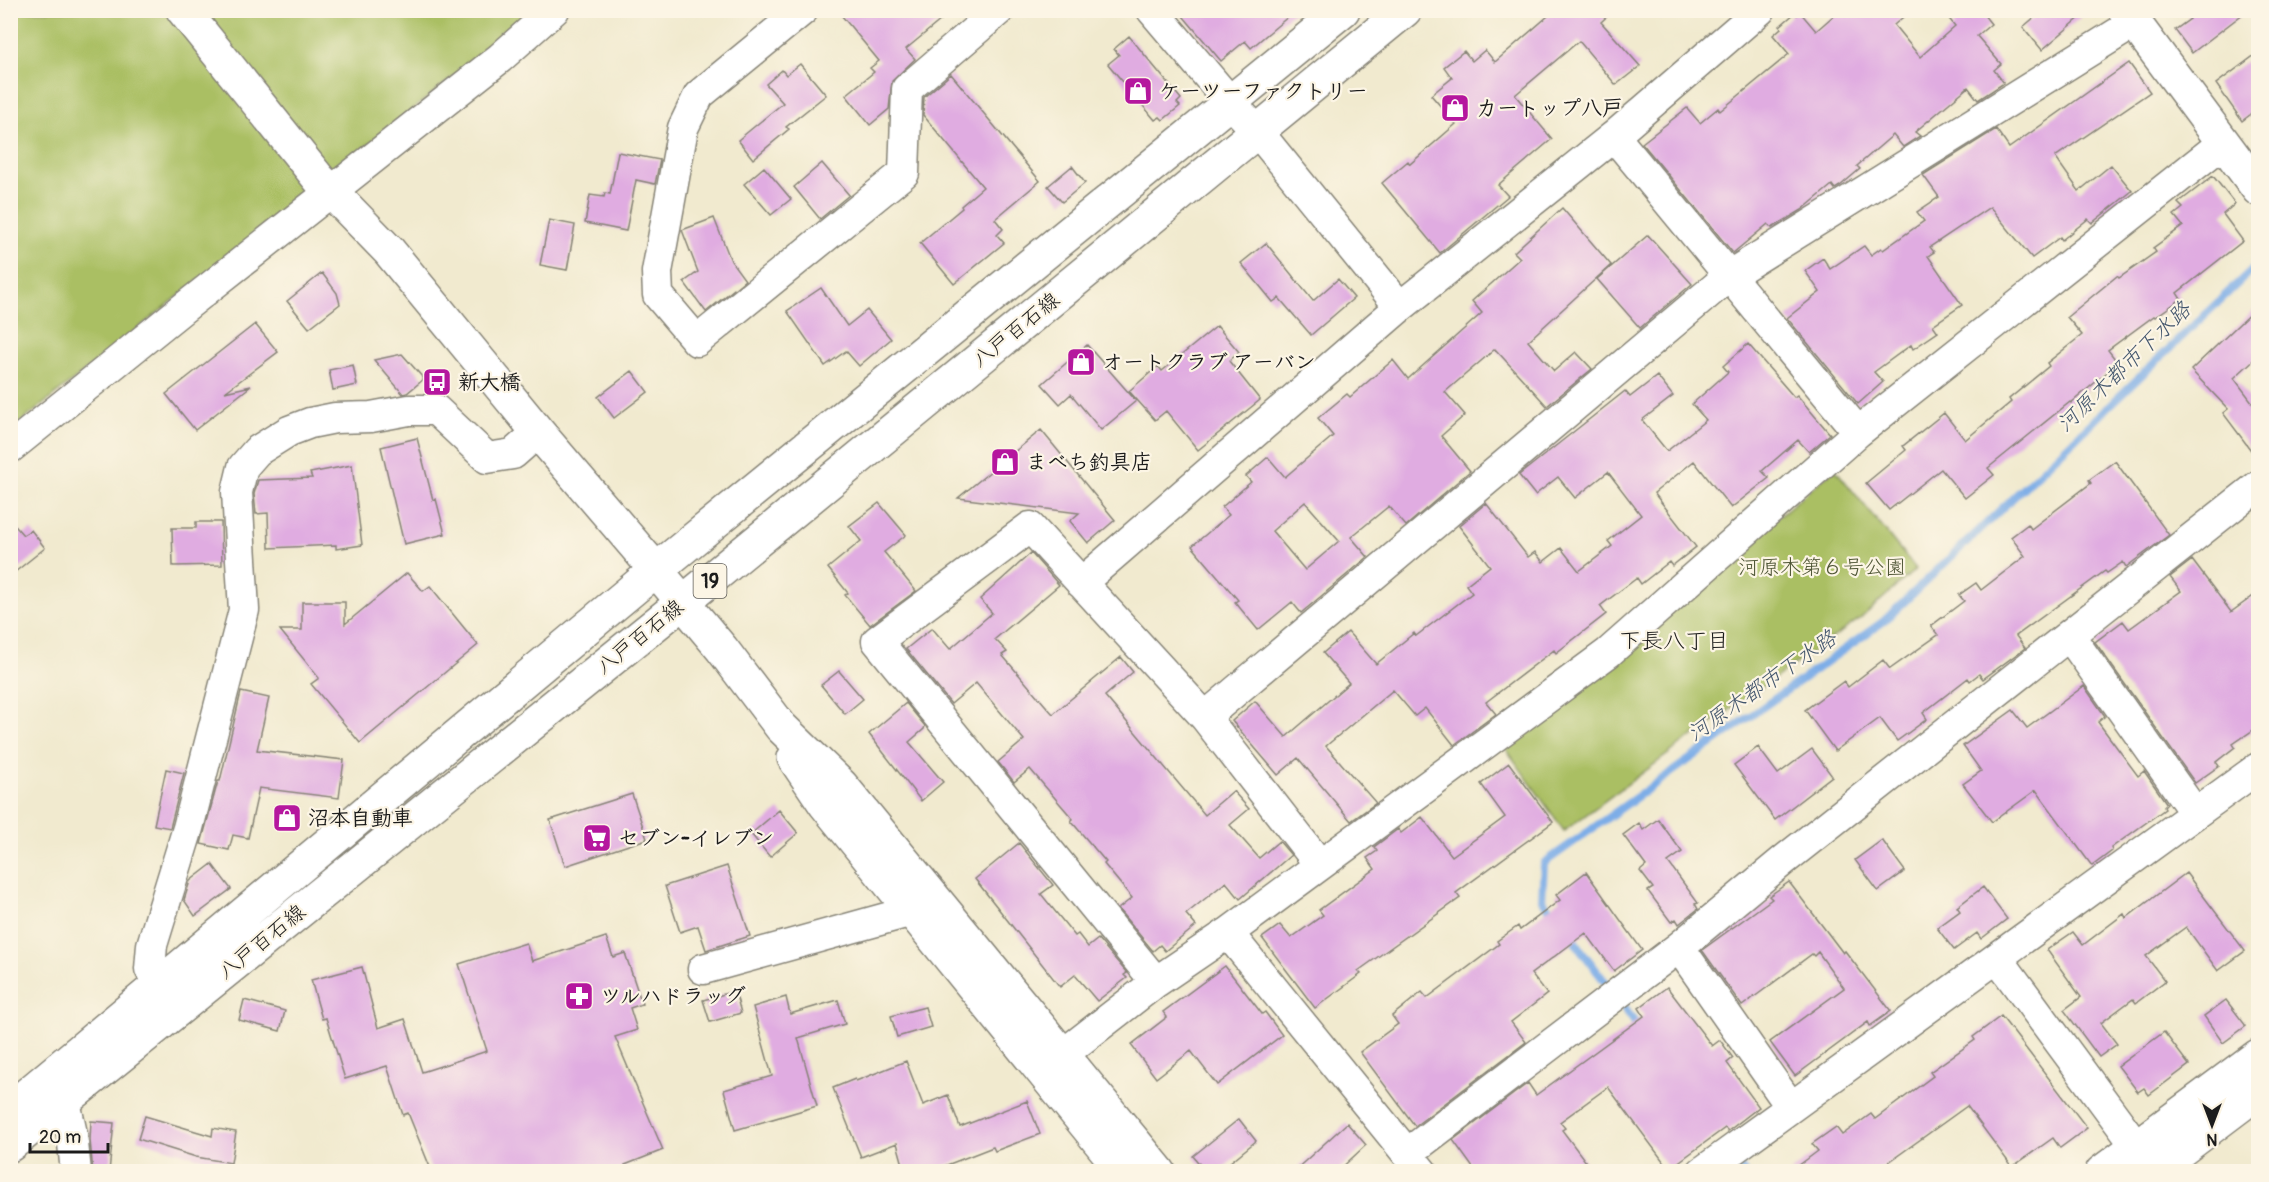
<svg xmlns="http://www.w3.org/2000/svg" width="2269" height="1182" font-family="Pangolin,'Klee One',sans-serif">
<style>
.green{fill:#aabf64;stroke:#636e40;stroke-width:1.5}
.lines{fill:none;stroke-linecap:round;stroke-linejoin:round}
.stream{stroke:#7dade7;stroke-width:8}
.building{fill:#e0ace1;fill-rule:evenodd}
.street-casing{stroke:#868376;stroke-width:33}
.secondary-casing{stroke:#868376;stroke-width:36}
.primary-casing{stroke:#868376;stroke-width:36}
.street{stroke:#fff;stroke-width:30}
.secondary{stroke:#fff;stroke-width:33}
.primary{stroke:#fff;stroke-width:33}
.labels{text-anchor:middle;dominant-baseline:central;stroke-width:4.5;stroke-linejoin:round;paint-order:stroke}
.shield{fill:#fcf5e5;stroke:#5f5d58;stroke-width:1.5}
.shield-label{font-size:20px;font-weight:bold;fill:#1c1c1c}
.poi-label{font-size:21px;font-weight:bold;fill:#1c1c1c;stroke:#fcf5e5;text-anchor:start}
.street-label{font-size:21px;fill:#1c1c1c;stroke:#fcf5e5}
.park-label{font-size:21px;fill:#4e5535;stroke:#fcf5e5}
.water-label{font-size:22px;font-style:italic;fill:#43566d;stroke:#fcf5e5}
.neighbourhood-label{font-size:22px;fill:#1c1c1c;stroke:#fcf5e5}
</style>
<rect width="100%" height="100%" fill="#fcf5e5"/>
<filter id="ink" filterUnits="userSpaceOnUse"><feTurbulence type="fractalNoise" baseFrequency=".0167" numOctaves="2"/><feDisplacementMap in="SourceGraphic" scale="12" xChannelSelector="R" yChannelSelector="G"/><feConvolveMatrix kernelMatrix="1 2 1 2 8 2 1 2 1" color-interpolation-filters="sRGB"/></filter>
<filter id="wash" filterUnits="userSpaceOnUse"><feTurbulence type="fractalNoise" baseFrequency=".008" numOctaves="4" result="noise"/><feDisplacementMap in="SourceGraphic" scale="24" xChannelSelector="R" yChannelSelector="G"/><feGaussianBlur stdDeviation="1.35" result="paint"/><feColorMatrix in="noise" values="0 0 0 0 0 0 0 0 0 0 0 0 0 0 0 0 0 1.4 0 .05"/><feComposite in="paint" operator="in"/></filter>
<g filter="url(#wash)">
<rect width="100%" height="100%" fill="#f1eacf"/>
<path class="green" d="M 11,11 L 536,11 L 11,430 Z
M 1835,469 L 1916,569 L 1861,618 L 1694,735 L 1564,831 L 1504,746 Z"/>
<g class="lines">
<path class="stream" d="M 1554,915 L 1542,900 L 1544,863 L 1884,621 L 2258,264
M 1569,934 L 1612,991
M 1619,1000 L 1640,1030
M 1732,1156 L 1744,1172"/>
</g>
<g id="blocks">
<path class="building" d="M 837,10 L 953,10 L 906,49 L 915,59 L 892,81 L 889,109 L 870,125 L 846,95 L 874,72 L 870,68 L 879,61 Z
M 1178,10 L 1296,10 L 1251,48 L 1245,41 L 1221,61 Z
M 1555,10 L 1614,10 L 1601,22 L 1640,66 L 1616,85 L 1579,41 L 1515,95 L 1552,139 L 1498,185 L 1508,196 L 1440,253 L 1382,183 L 1408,161 L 1410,164 L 1456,124 L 1431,95 L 1452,78 L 1444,67 L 1464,51 L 1472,61 L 1485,50 L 1495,62 Z
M 1840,10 L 1911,10 L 1894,25 L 1920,57 L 1955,26 L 1942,10 L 1980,10 L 1991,24 L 1977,36 L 2001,64 L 1994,70 L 2004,83 L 1978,100 L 1968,87 L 1915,132 L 1920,136 L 1903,147 L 1893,135 L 1857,166 L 1860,169 L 1840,186 L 1835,189 L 1832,185 L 1802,210 L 1772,228 L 1768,224 L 1733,253 L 1642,143 L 1687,108 L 1700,123 L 1718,108 L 1720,111 L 1789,54 L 1773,35 L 1781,28 L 1780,26 L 1795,13 L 1797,15 L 1800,12 L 1816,31 Z
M 2043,10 L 2089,10 L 2042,50 L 2023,27 Z
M 2184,10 L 2248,10 L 2192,53 L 2175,30 L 2190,19 Z
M 1129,36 L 1181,99 L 1177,103 L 1180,106 L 1163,120 L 1160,117 L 1155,120 L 1108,64 L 1119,55 L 1114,49 Z
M 2259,52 L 2259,108 L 2242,121 L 2216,84 Z
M 2129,63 L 2150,92 L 2055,157 L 2079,191 L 2111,165 L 2132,191 L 2092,223 L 2088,219 L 2062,240 L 2060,237 L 2032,258 L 1990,207 L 1930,247 L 1934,252 L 1928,256 L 1962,305 L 1933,325 L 1938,332 L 1913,349 L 1911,345 L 1874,372 L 1883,382 L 1858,404 L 1787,318 L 1820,292 L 1805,271 L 1823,258 L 1830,269 L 1864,246 L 1871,255 L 1881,248 L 1883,250 L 1924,221 L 1917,212 L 1939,197 L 1923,175 L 1996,129 L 2009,148 Z
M 800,64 L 826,95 L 786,127 L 789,129 L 753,159 L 738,140 L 783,103 L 766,84 L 782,70 L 786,75 Z
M 951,74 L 1040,181 L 995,219 L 1003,229 L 997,235 L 1004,243 L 954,284 L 920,243 L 962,208 L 961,206 L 983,187 L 923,115 L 924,97 Z
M 618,152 L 660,160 L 655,184 L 636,180 L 626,231 L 585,223 L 590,195 L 604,197 L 605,193 L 610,194 Z
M 822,163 L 849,195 L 820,219 L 794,187 Z
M 1072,166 L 1085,183 L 1062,202 L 1048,186 Z
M 764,167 L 791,199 L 771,215 L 744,184 Z
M 2213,176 L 2235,204 L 2223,214 L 2243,241 L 2177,293 L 2181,299 L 2155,317 L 2154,316 L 2108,350 L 2118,363 L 2071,403 L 2070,402 L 1988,468 L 1994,475 L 1965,498 L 1941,469 L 1889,510 L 1866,483 L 1906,450 L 1903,446 L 1944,413 L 1965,440 L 2011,402 L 2009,399 L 2049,366 L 2047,363 L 2082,335 L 2067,317 L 2117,276 L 2119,278 L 2156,252 L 2153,248 L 2183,226 L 2174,215 L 2183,208 L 2178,203 Z
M 1562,208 L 1611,265 L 1528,341 L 1554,371 L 1576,352 L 1592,369 L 1547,406 L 1495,349 L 1445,392 L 1465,415 L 1441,436 L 1470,471 L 1406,526 L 1389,506 L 1351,537 L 1368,557 L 1301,613 L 1292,602 L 1258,630 L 1235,602 L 1238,600 L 1192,546 L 1229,515 L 1222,507 L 1251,482 L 1246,476 L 1268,457 L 1285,477 L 1333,436 L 1318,418 L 1347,394 L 1350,397 L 1393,360 L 1408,379 L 1482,313 L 1472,301 L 1520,258 L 1514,252 ZM 1305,502 L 1339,541 L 1305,570 L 1272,531 Z
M 714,218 L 731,261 L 745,280 L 706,312 L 684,282 L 698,272 L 682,230 Z
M 549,220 L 575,225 L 567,270 L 540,265 Z
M 1648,235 L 1692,284 L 1640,328 L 1597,279 Z
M 1266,243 L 1313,301 L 1338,279 L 1354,298 L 1311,335 L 1279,298 L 1273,302 L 1241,263 Z
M 322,273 L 337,293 L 340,304 L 309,328 L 287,301 Z
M 821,288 L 847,326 L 867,310 L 891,339 L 859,366 L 846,351 L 825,366 L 787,311 Z
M 2259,305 L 2259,355 L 2234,378 L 2259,411 L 2259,461 L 2223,413 L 2228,409 L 2191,370 Z
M 255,324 L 278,352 L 225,392 L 251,386 L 195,430 L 166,394 Z
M 1217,326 L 1239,352 L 1229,361 L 1260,400 L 1198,450 L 1166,411 L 1155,420 L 1129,391 L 1158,366 L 1162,371 Z
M 1748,344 L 1794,397 L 1797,395 L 1830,434 L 1809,452 L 1798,440 L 1762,471 L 1769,478 L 1731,508 L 1694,461 L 1654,493 L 1696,547 L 1672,566 L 1669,562 L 1641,584 L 1637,578 L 1600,606 L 1606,614 L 1556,653 L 1554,650 L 1486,702 L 1496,714 L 1454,745 L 1425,708 L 1415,716 L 1393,690 L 1326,746 L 1376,803 L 1351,821 L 1298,758 L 1278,775 L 1232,721 L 1255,701 L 1286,737 L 1349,683 L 1323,653 L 1348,632 L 1376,664 L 1414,633 L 1416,636 L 1472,593 L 1466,585 L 1490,566 L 1459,526 L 1486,503 L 1528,557 L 1535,552 L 1543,562 L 1561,548 L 1579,571 L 1612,546 L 1608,541 L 1641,515 L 1608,472 L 1575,498 L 1558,477 L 1535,495 L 1519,475 L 1625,391 L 1630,397 L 1657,376 L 1673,396 L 1642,420 L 1667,451 L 1706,420 L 1692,404 L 1728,372 L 1723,366 Z
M 1087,345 L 1136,401 L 1101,430 L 1071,394 L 1060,404 L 1042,384 Z
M 402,354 L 424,379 L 407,393 L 403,394 L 374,360 Z
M 353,365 L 357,385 L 333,390 L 329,370 Z
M 632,371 L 648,392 L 614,418 L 598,397 Z
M 1041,430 L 1115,520 L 1088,543 L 1070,521 L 1079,513 L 958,498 Z
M 417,438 L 433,500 L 436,499 L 445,534 L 404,544 L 381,447 Z
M 2115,461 L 2169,535 L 2126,567 L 2123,562 L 2107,573 L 2105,571 L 2016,636 L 2025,648 L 1983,679 L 1979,674 L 1970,681 L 1968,678 L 1923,713 L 1927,719 L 1897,741 L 1880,718 L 1835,751 L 1805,710 L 1844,681 L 1848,687 L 1883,660 L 1890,669 L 1938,635 L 1931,626 L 1964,601 L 1959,595 L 1976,583 L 1981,590 L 2025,556 L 2011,537 L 2028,524 L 2031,529 L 2091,483 L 2089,480 Z
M 352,465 L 362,545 L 336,549 L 336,545 L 269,548 L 268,513 L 256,514 L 254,494 L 258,480 L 312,478 L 310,473 Z
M 879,503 L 906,535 L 884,552 L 916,591 L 870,625 L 845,595 L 848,593 L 828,568 L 861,541 L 849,526 Z
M 10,520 L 23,535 L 31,530 L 45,548 L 10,576 Z
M 196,522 L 221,522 L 222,565 L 173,566 L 172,528 L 196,528 Z
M 1031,553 L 1059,585 L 995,639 L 1007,652 L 1002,655 L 1045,705 L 1053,714 L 1121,657 L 1133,672 L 1105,696 L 1205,815 L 1233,791 L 1249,809 L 1230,825 L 1259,858 L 1279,841 L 1291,855 L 1240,899 L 1226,882 L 1186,914 L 1196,926 L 1165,951 L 1160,945 L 1153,951 L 1118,909 L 1132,898 L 1104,864 L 1106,862 L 1071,821 L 1073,819 L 1030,769 L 1014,782 L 998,762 L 1024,740 L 976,683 L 951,704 L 906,649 L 932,628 L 950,649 L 992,613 L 980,599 Z
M 2192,560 L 2231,612 L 2259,592 L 2259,726 L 2233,744 L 2235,747 L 2216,762 L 2219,766 L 2195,783 L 2095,642 L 2123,621 L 2129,629 L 2181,591 L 2170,577 Z
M 407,573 L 423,591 L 430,586 L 478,645 L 360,743 L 311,684 L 319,678 L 280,630 L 302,630 L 302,602 L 345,602 L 345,624 Z
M 839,671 L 863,699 L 845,714 L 821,685 Z
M 2084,686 L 2105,716 L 2098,722 L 2138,776 L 2144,771 L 2167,804 L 2164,807 L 2165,809 L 2111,848 L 2112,851 L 2092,866 L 2036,790 L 1992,822 L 1963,784 L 1981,771 L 1963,746 L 2013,710 L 2027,728 Z
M 241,692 L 269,698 L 257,750 L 344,760 L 339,798 L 259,788 L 248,838 L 233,835 L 229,850 L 201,844 L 218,781 L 220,781 Z
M 906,703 L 925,726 L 924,729 L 909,742 L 943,782 L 921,801 L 869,734 Z
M 1758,747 L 1778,774 L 1812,749 L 1832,776 L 1775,820 L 1734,765 Z
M 1509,763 L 1553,822 L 1456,893 L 1460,898 L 1358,971 L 1361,974 L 1315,1008 L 1262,938 L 1280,925 L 1291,938 L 1323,915 L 1319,910 L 1375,869 L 1367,858 L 1377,851 L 1374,847 L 1398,829 L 1401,833 L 1422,817 L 1452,856 L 1505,817 L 1481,784 Z
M 166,769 L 184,773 L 170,828 L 154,825 Z
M 632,794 L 647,839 L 565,866 L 550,820 Z
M 779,810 L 798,833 L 770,857 L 751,834 Z
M 1658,819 L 1682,852 L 1668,862 L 1698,903 L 1695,904 L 1698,909 L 1679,924 L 1676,919 L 1671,922 L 1648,891 L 1653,888 L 1640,871 L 1646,866 L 1623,835 L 1639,823 L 1643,830 Z
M 1882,840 L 1905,871 L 1878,891 L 1855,860 Z
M 1019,843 L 1053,885 L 1041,894 L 1075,936 L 1078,934 L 1088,947 L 1098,939 L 1127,973 L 1124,975 L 1127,978 L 1097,1001 L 1075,975 L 1060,987 L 975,879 Z
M 212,864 L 231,889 L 195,916 L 184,900 L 190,881 Z
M 727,866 L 750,936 L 706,950 L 698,926 L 680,932 L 665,886 Z
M 1586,872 L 1642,950 L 1614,971 L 1586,933 L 1531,974 L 1547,994 L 1511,1022 L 1526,1042 L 1415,1126 L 1360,1052 L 1398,1024 L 1392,1016 L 1422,992 L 1427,998 L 1499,944 L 1497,941 L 1518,926 L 1520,930 L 1560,900 L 1556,895 Z
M 2186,873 L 2245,951 L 2218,971 L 2186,927 L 2146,956 L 2165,981 L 2136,1003 L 2133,999 L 2101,1023 L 2117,1044 L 2099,1057 L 2064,1010 L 2081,997 L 2047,950 L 2073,932 L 2083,945 L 2124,914 L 2126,918 Z
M 1789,882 L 1843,953 L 1845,951 L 1891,1011 L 1870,1026 L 1868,1022 L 1795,1076 L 1770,1042 L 1844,988 L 1818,952 L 1814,956 L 1812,954 L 1742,1006 L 1702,950 L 1772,899 L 1769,896 Z
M 1983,887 L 2007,919 L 1981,939 L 1977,933 L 1954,950 L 1937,928 L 1960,911 L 1957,907 Z
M 606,937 L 613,957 L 625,953 L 642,1004 L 630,1008 L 637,1030 L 615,1037 L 663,1150 L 625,1165 L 628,1172 L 432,1172 L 408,1113 L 403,1115 L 387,1066 L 345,1079 L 326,1018 L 322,1019 L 311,980 L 362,967 L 378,1028 L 405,1019 L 422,1072 L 487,1051 L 459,964 L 526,943 L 532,961 Z
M 1225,966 L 1262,1014 L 1265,1012 L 1282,1035 L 1217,1085 L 1191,1051 L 1156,1078 L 1131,1045 L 1167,1017 L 1163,1012 Z
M 1667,987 L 1712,1046 L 1720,1040 L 1733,1058 L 1727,1063 L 1759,1107 L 1728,1131 L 1725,1128 L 1669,1169 L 1608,1087 L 1560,1122 L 1565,1128 L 1562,1130 L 1586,1162 L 1572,1172 L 1476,1172 L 1453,1140 L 1528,1083 L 1536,1095 L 1644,1016 L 1639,1008 Z
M 735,991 L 741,1013 L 710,1022 L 703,1000 Z
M 786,997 L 790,1014 L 838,1000 L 845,1024 L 798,1038 L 817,1106 L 735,1130 L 724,1090 L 772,1076 L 753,1007 Z
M 244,1000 L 285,1011 L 280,1031 L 239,1020 Z
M 2226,1000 L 2246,1026 L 2223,1043 L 2204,1016 Z
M 925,1007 L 931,1027 L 897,1037 L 891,1016 Z
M 2001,1016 L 2087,1128 L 2060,1148 L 2053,1138 L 2012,1167 L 1967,1106 L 1875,1172 L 1790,1172 L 1818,1151 L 1812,1144 L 1836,1127 L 1842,1135 L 1871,1114 L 1875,1119 L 1933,1076 L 1930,1072 L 1975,1040 L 1973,1037 Z
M 2164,1032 L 2189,1065 L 2149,1095 L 2144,1088 L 2138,1092 L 2118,1066 Z
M 906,1061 L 923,1105 L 948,1095 L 960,1127 L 1027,1101 L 1040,1134 L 995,1151 L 993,1147 L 929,1172 L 905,1172 L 897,1143 L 861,1157 L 833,1088 L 855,1079 L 856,1081 Z
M 145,1116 L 212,1136 L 213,1128 L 236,1132 L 231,1163 L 196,1157 L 138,1139 Z
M 1239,1119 L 1256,1141 L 1218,1172 L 1206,1172 L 1193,1156 Z
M 91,1121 L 114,1123 L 109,1172 L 93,1172 L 90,1140 Z
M 1347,1123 L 1366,1145 L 1337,1172 L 1293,1172 Z"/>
</g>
</g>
<g filter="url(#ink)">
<use href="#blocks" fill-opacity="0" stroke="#868376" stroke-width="1.5"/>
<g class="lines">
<g class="street-casing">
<path id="street" d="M 803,10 L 699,95 L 683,128 L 657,272 L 658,295 L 697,341 L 904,173 L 907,89 L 999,10
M 1152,10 L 1230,102 L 1258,132 L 1400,307
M 1614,136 L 1858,432
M 10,448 L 181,310 L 500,58 L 554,10
M 1081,583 L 1400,307 L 1614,136 L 1760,10
M 2069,635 L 2195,813
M 1205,717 L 1730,275 L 2134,23
M 1228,933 L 1422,1172
M 1679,947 L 1791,1107
M 1998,959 L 2151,1166
M 703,969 L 912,911
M 1156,982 L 877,641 L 1030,527 L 1205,717 L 1320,865
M 160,985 L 150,969 L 152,945 L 188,828 L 244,610 L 237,492 L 243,467 L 257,451 L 289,431 L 310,423 L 335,418 L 371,417 L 409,410 L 436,410 L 487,458 L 513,454 L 538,432
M 1044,1069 L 1156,982 L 1228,933 L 1608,653 L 1858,432 L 2224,142
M 65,1102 L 72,1134 L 76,1172
M 1408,1153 L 1679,947 L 1784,860 L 2258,486
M 1702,1172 L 2258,768"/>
</g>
<g class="secondary-casing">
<path id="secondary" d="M 183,10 L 319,179 L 389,251 L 538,432 L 656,570 L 722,649 L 781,727 L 841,785 L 1159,1172
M 2125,10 L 2258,189
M 794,758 L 825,804 L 1124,1172
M 2102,1172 L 2258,1056
M 2152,1172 L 2258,1092"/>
</g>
<g class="primary-casing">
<path id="primary" d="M 10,1109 L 656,570 L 1343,10
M 10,1145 L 683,602 L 1405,10"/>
</g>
<use href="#street" class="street"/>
<use href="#secondary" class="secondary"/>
<use href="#primary" class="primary"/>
</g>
</g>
<defs>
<g id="shop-square" transform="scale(1.5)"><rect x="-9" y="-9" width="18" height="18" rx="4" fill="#b5179e" stroke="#fcf5e5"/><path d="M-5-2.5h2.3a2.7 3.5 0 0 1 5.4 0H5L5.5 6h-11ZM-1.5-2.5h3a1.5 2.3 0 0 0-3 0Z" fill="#fff"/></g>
<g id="bus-square" transform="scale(1.5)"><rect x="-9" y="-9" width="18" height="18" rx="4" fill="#b5179e" stroke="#fcf5e5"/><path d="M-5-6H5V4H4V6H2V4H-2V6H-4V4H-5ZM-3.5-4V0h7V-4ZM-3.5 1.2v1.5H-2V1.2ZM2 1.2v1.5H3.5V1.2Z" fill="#fff"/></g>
<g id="supermarket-square" transform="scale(1.5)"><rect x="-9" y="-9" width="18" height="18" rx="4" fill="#b5179e" stroke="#fcf5e5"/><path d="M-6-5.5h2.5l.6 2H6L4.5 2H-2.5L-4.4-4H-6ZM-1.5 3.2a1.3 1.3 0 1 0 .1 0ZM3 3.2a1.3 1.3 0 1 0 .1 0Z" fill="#fff"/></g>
<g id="pharmacy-square" transform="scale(1.5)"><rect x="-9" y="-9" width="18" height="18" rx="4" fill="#b5179e" stroke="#fcf5e5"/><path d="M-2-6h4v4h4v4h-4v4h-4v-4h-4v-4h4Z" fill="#fff"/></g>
</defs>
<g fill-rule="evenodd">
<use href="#shop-square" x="1138" y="91"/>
<use href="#shop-square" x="1455" y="108"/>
<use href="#shop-square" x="1081" y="362"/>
<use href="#bus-square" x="437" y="382"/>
<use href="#shop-square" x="1005" y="462"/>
<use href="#shop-square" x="287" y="818"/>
<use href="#supermarket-square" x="597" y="838"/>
<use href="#pharmacy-square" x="579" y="996"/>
</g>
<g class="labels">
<rect class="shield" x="693.5" y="564" width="33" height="34" rx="4.5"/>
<g class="shield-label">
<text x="710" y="581">19</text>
</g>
<g class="poi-label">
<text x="1159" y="91">ケーツーファクトリー</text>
<text x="1476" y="108">カートップ八戸</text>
<text x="1102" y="362">オートクラブ アーバン</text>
<text x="458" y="382">新大橋</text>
<text x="1026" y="462">まべち釣具店</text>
<text x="308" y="818">沼本自動車</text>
<text x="618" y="838">セブン-イレブン</text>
<text x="600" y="996">ツルハドラッグ</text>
</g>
<g class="street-label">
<text transform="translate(1016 330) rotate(-39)">八戸百石線</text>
<text transform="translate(640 637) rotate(-39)">八戸百石線</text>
<text transform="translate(262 942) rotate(-39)">八戸百石線</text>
</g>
<g class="park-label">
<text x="1822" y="567">河原木第６号公園</text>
</g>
<g class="water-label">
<text transform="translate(2124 367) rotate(-44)">河原木都市下水路</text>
<text transform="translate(1762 686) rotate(-35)">河原木都市下水路</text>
</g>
<g class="neighbourhood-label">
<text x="1674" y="641">下長八丁目</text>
</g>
</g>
<rect width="2269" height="1182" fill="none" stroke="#fcf5e5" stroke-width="36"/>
<g transform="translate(2212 1125) rotate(180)" stroke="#fcf5e5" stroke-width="4.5" paint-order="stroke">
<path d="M0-4.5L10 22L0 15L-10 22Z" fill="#1c1c1c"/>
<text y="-9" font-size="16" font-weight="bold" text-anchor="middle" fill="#1c1c1c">N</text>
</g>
<path d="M30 1143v9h78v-9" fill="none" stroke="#1c1c1c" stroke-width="3"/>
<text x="39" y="1143" font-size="18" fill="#1c1c1c" stroke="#fcf5e5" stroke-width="4.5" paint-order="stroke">20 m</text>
</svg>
